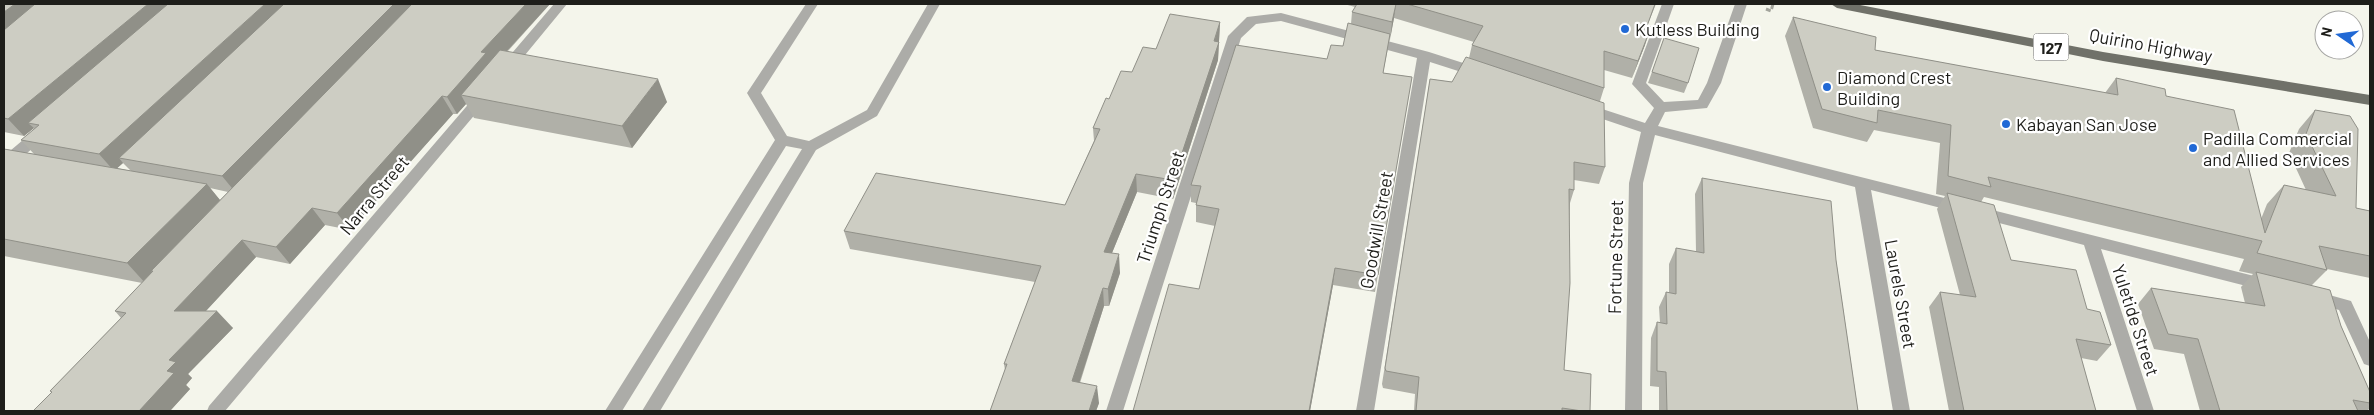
<svg xmlns="http://www.w3.org/2000/svg" width="2374" height="415" font-family="Barlow,sans-serif">
<style>
.lines{fill:none;stroke-linecap:round;stroke-linejoin:round}
.path{stroke:#a3a49c;stroke-width:3;stroke-dasharray:5 2.5;stroke-linecap:butt}
.service{fill:#acaca8;fill-rule:evenodd}
.minor{fill:#acaca8;fill-rule:evenodd}
.tertiary{fill:#acaca8;fill-rule:evenodd}
.primary{fill:#707169;fill-rule:evenodd}
.wall{fill:#b0b0a8;fill-rule:evenodd}
.shaded-wall{fill:#909088}
.building{fill:#cdcdc3;stroke:#909088}
.poi-dot{fill:#2169d5;stroke:#fff;stroke-width:2}
.labels{text-anchor:middle;dominant-baseline:central;stroke-width:4.5;stroke-linejoin:round;paint-order:stroke}
.shield{fill:#fff;stroke:#62625f;stroke-width:1}
.shield-label{font-size:16px;font-weight:bold;fill:#1e1e1a}
.poi-label{font-size:18px;fill:#1e1e1a;stroke:#fff;text-anchor:start}
.street-label{font-size:18px;fill:#1e1e1a;stroke:#fff}
</style>
<rect width="100%" height="100%" fill="#f4f5eb"/>
<g class="lines">
<path class="path" d="M 1766,9 L 1771,11 L 1773,4"/>
<path class="service" d="M 806,4 L 818,4 L 761,93 L 787,136 L 809,141 L 867,110 L 928,4 L 940,4 L 877,116 L 816,150 L 660,411 L 642,411 L 802,149 L 786,146 L 622,411 L 605,411 L 775,140 L 747,93 Z"/>
<path class="minor" d="M 1662,4 L 1674,4 L 1646,83 L 1664,102 L 1698,100 L 1707,83 L 1735,4 L 1747,4 L 1721,83 L 1707,108 L 1665,112 L 1658,126 L 2266,279 L 2272,281 L 2274,285 L 2272,289 L 2266,291 L 2101,249 L 2154,411 L 2137,411 L 2084,245 L 1871,190 L 1910,411 L 1893,411 L 1855,187 L 1655,135 L 1643,183 L 1642,411 L 1625,411 L 1629,183 L 1641,132 L 1582,112 L 1580,109 L 1587,104 L 1645,123 L 1654,108 L 1632,84 Z
M 1281,13 L 1429,52 L 1485,70 L 1487,73 L 1480,78 L 1430,62 L 1374,411 L 1356,411 L 1417,58 L 1281,21 L 1256,24 L 1241,38 L 1123,411 L 1106,411 L 1228,36 L 1247,17 Z
M 41,128 L 46,129 L 48,133 L 46,137 L 14,164 L 4,164 L 4,156 L 36,129 Z
M 2315,291 L 2351,301 L 2370,342 L 2370,366 L 2364,364 L 2339,310 L 2309,301 L 2307,297 L 2309,293 Z"/>
<path class="tertiary" d="M 554,4 L 567,4 L 511,72 L 501,72 L 499,69 L 501,66 Z
M 483,91 L 488,93 L 490,96 L 488,99 L 225,411 L 207,411 L 209,406 L 478,93 Z"/>
<path class="primary" d="M 1831,4 L 1855,4 L 2103,52 L 2370,95 L 2370,105 L 2103,61 L 1837,8 Z"/>
</g>
<path class="wall" d="M 4,4 L 550,4 L 507,52 L 667,102 L 632,148 L 474,118 L 466,104 L 457,114 L 453,114 L 350,230 L 325,225 L 290,264 L 256,257 L 206,311 L 233,328 L 188,374 L 192,378 L 186,385 L 190,389 L 170,411 L 33,411 L 52,392 L 50,391 L 121,318 L 115,311 L 142,283 L 4,256 L 4,149 L 34,154 L 21,140 L 34,129 L 34,128 L 24,136 L 4,132 ZM 123,163 L 131,171 L 117,168 ZM 210,188 L 228,192 L 220,200 Z
M 1344,4 L 1656,4 L 1647,26 L 1645,45 L 1632,78 L 1604,70 L 1604,88 L 1600,101 L 1605,167 L 1599,184 L 1574,180 L 1574,190 L 1570,203 L 1564,370 L 1590,411 L 1414,411 L 1415,394 L 1383,388 L 1382,384 L 1430,79 L 1452,82 L 1469,58 L 1472,45 L 1474,42 L 1394,18 L 1383,73 L 1412,77 L 1375,292 L 1333,285 L 1310,411 L 1133,411 L 1199,289 L 1215,226 L 1196,222 L 1196,203 L 1191,202 L 1191,185 L 1343,46 L 1351,24 L 1352,12 L 1355,7 Z
M 1793,17 L 1875,50 L 2105,93 L 2116,78 L 2166,96 L 2261,219 L 2267,204 L 2284,185 L 2306,190 L 2289,153 L 2299,129 L 2315,110 L 2356,208 L 2370,211 L 2370,278 L 2327,269 L 2327,270 L 2311,286 L 2341,326 L 2370,392 L 2370,408 L 2367,411 L 2200,411 L 2184,354 L 2154,349 L 2138,304 L 2151,288 L 2245,303 L 2241,287 L 2253,274 L 2239,271 L 2244,259 L 1984,197 L 1981,202 L 2011,260 L 2087,309 L 2111,345 L 2097,361 L 2081,358 L 2096,411 L 1949,411 L 1929,307 L 1940,292 L 1960,295 L 1937,209 L 1945,196 L 1936,194 L 1940,143 L 1874,130 L 1867,142 L 1813,128 L 1785,36 Z
M 1220,22 L 1218,60 L 1173,199 L 1137,192 L 1112,253 L 1120,273 L 1109,306 L 1104,306 L 1080,383 L 1099,403 L 1096,411 L 990,411 L 1005,370 L 1004,364 L 1035,282 L 850,249 L 844,231 L 1065,205 L 1094,141 L 1093,128 L 1109,99 L 1132,72 Z
M 1664,38 L 1688,83 L 1684,93 L 1648,83 Z
M 1702,178 L 1836,260 L 1858,411 L 1659,411 L 1659,387 L 1650,386 L 1651,338 L 1657,322 L 1660,323 L 1659,307 L 1666,292 L 1669,292 L 1669,264 L 1676,248 L 1696,252 L 1695,194 Z"/>
<path class="shaded-wall" d="M 15,4 L 52,4 L 4,41 L 4,12 Z
M 148,4 L 181,4 L 28,123 L 34,128 L 24,136 L 8,119 Z
M 265,4 L 296,4 L 119,158 L 123,163 L 114,171 L 99,154 Z
M 394,4 L 421,4 L 236,193 L 222,176 Z
M 526,4 L 550,4 L 493,66 L 461,95 L 466,104 L 457,114 L 447,97 L 481,52 Z
M 1396,4 L 1394,18 L 1390,40 L 1392,22 Z
M 1220,22 L 1218,60 L 1173,199 L 1173,180 Z
M 1651,27 L 1645,45 L 1632,78 L 1638,61 Z
M 658,79 L 667,102 L 632,148 L 622,126 Z
M 442,96 L 453,114 L 350,230 L 337,213 Z
M 1136,174 L 1137,192 L 1105,270 L 1104,252 Z
M 207,184 L 224,205 L 153,271 L 151,271 L 155,275 L 146,284 L 127,263 Z
M 312,208 L 325,225 L 290,264 L 276,247 Z
M 242,240 L 256,257 L 190,328 L 174,311 Z
M 1119,254 L 1120,273 L 1109,306 L 1108,289 Z
M 1335,268 L 1333,285 L 1310,411 L 1309,411 Z
M 1103,288 L 1104,306 L 1074,399 L 1072,381 Z
M 217,311 L 233,328 L 188,374 L 192,378 L 186,385 L 190,389 L 170,411 L 139,411 L 167,371 L 169,360 Z
M 1097,386 L 1099,403 L 1096,411 L 1089,411 Z"/>
<path class="building" d="M 4,4 L 15,4 L 4,12 Z
M 35,4 L 148,4 L 8,119 L 4,118 L 4,30 Z
M 168,4 L 265,4 L 99,154 L 21,140 L 39,125 L 28,123 Z
M 284,4 L 394,4 L 222,176 L 119,158 Z
M 412,4 L 526,4 L 481,52 L 486,53 L 447,97 L 442,96 L 337,213 L 312,208 L 276,247 L 242,240 L 174,311 L 217,311 L 169,360 L 176,362 L 167,371 L 174,373 L 139,411 L 33,411 L 52,392 L 50,391 L 126,313 L 115,311 L 153,271 L 151,271 Z
M 1357,4 L 1396,4 L 1392,22 L 1352,12 Z
M 1407,4 L 1655,4 L 1647,26 L 1651,27 L 1638,61 L 1604,51 L 1604,88 L 1472,45 L 1483,26 Z
M 1170,14 L 1220,22 L 1214,41 L 1219,42 L 1173,180 L 1136,174 L 1104,252 L 1119,254 L 1108,289 L 1103,288 L 1072,381 L 1097,386 L 1089,411 L 990,411 L 1007,364 L 1004,364 L 1041,266 L 844,231 L 876,173 L 1065,205 L 1100,129 L 1093,128 L 1106,98 L 1109,99 L 1121,71 L 1132,72 L 1143,47 L 1156,49 Z
M 1793,17 L 1876,37 L 1875,50 L 2118,95 L 2116,78 L 2165,89 L 2166,96 L 2234,110 L 2265,233 L 2284,185 L 2336,196 L 2306,134 L 2315,110 L 2350,116 L 2358,129 L 2356,208 L 2370,211 L 2370,256 L 2319,246 L 2327,270 L 2257,253 L 2262,241 L 1988,177 L 1991,187 L 1948,176 L 1951,125 L 1878,110 L 1877,123 L 1822,109 Z
M 1348,23 L 1390,34 L 1383,73 L 1412,77 L 1378,275 L 1335,268 L 1309,411 L 1133,411 L 1169,284 L 1199,289 L 1219,209 L 1196,205 L 1201,186 L 1191,185 L 1236,45 L 1327,59 L 1331,45 L 1343,46 Z
M 1664,38 L 1699,48 L 1688,83 L 1652,72 Z
M 500,50 L 658,79 L 622,126 L 461,95 Z
M 1466,57 L 1604,103 L 1605,167 L 1574,162 L 1574,190 L 1569,189 L 1570,283 L 1564,370 L 1591,374 L 1590,411 L 1582,411 L 1562,408 L 1562,411 L 1416,411 L 1419,377 L 1386,371 L 1385,368 L 1430,79 L 1452,82 Z
M 4,149 L 207,184 L 127,263 L 4,239 Z
M 1702,178 L 1831,201 L 1836,260 L 1858,411 L 1667,411 L 1666,372 L 1657,371 L 1657,322 L 1667,324 L 1666,292 L 1676,294 L 1676,248 L 1704,253 Z
M 1947,193 L 1994,205 L 2011,260 L 2076,270 L 2087,309 L 2100,312 L 2111,345 L 2076,339 L 2096,411 L 1964,411 L 1940,292 L 1976,297 Z
M 2256,272 L 2330,290 L 2341,326 L 2370,392 L 2370,403 L 2353,400 L 2358,411 L 2220,411 L 2198,339 L 2168,334 L 2151,288 L 2265,306 Z"/>
<g class="poi-dot">
<circle cx="1625" cy="29" r="5"/>
<circle cx="1827" cy="87" r="5"/>
<circle cx="2006" cy="124" r="5"/>
<circle cx="2193" cy="148" r="5"/>
</g>
<g class="labels">
<rect class="shield" x="2033.5" y="33.5" width="35" height="27" rx="4"/>
<g class="shield-label">
<text x="2051" y="47">127</text>
</g>
<g class="poi-label">
<text x="1635" y="29">Kutless Building</text>
<text x="1837" y="77">Diamond Crest<tspan x="1837" dy="21">Building</tspan></text>
<text x="2016" y="124">Kabayan San Jose</text>
<text x="2203" y="138">Padilla Commercial<tspan x="2203" dy="21">and Allied Services</tspan></text>
</g>
<g class="street-label">
<text transform="translate(2151 45) rotate(10)">Quirino Highway</text>
<text transform="translate(374 195) rotate(-50)">Narra Street</text>
<text transform="translate(1160 207) rotate(-72)">Triumph Street</text>
<text transform="translate(1376 230) rotate(-80)">Goodwill Street</text>
<text transform="translate(1615 257) rotate(-89)">Fortune Street</text>
<text transform="translate(1901 294) rotate(80)">Laurels Street</text>
<text transform="translate(2136 320) rotate(72)">Yuletide Street</text>
</g>
</g>
<rect width="2374" height="415" fill="none" stroke="#1e1e1a" stroke-width="10"/>
<g transform="translate(2339 35) rotate(283)"><circle r="24" fill="#ffffff" stroke="#a5a5a3"/>
<path d="M0-4L9 19L0 12L-9 19Z" fill="#2169d5"/>
<text y="-8" font-size="14" font-weight="bold" text-anchor="middle" fill="#1e1e1a">N</text>
</g>
</svg>
